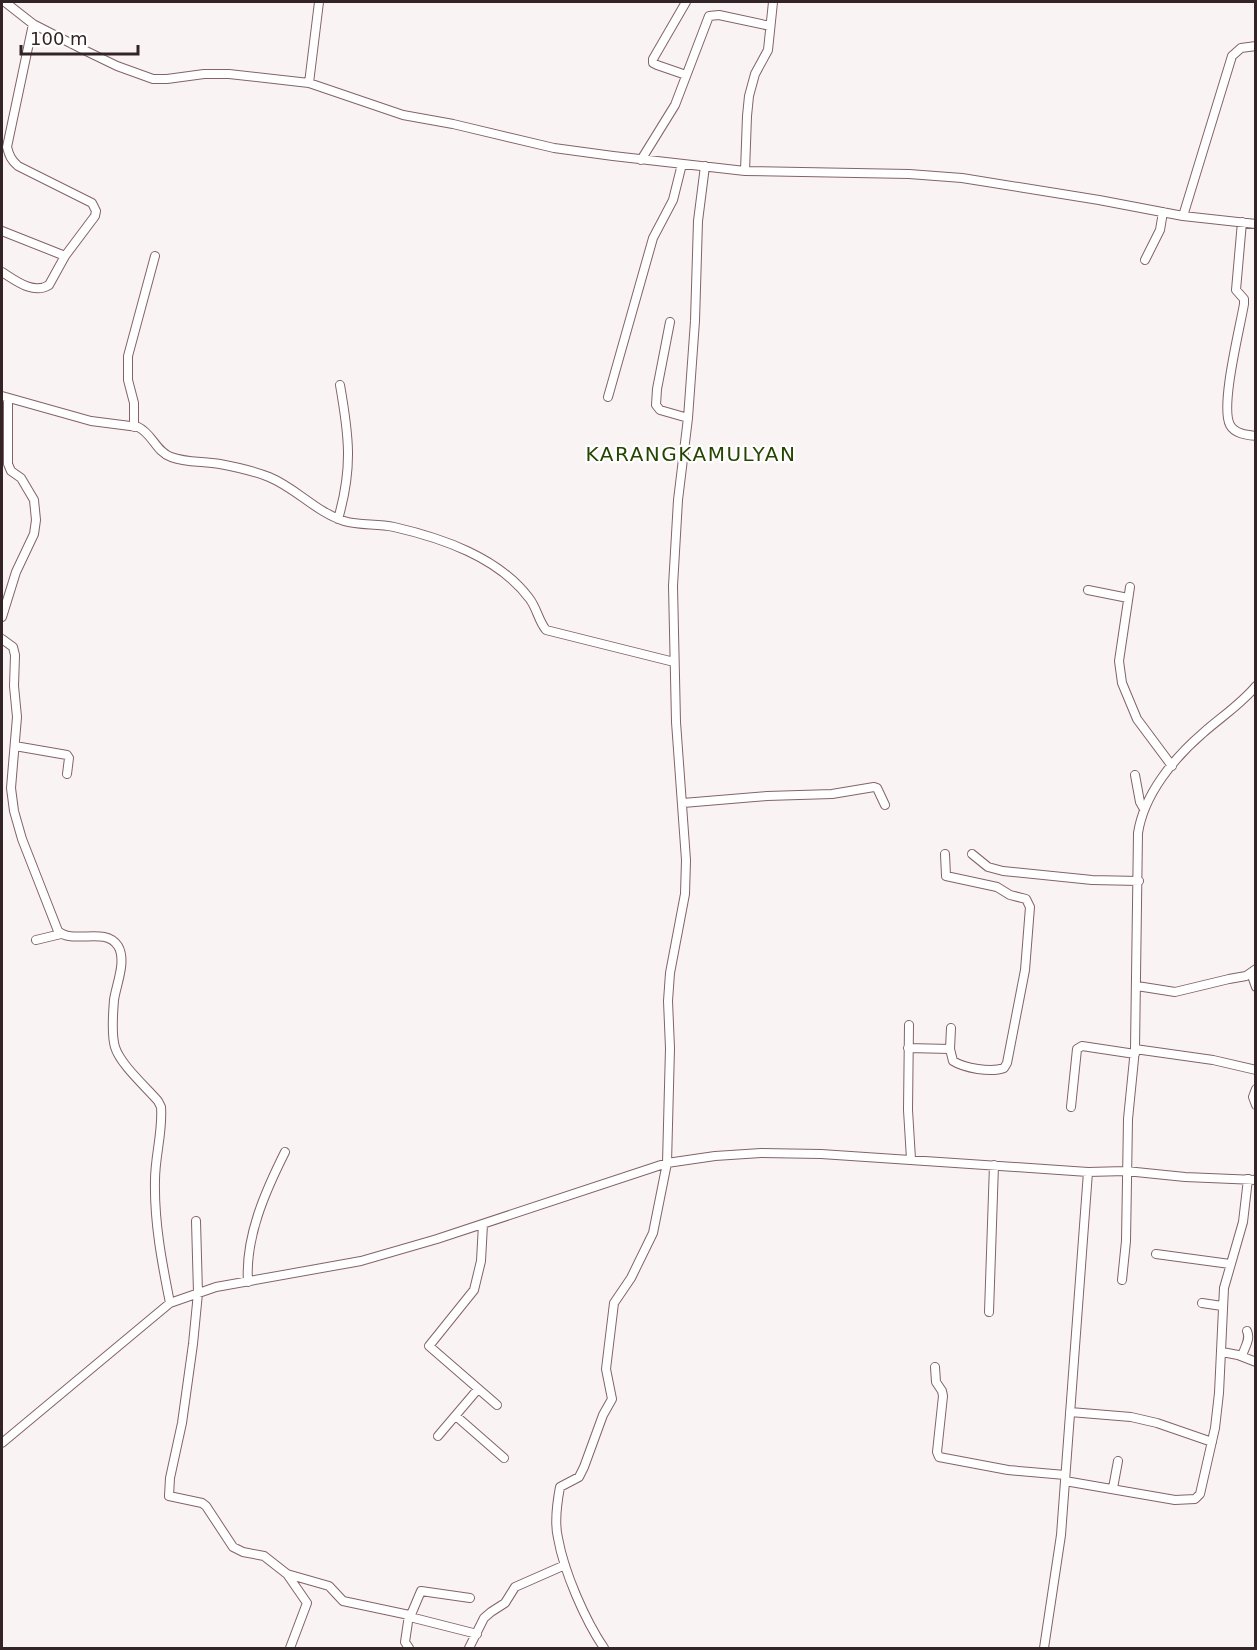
<svg xmlns="http://www.w3.org/2000/svg" width="1257" height="1650" font-family="'DejaVu Sans',sans-serif">
<style>
.lines{fill:none;stroke-linecap:round;stroke-linejoin:round}
.street-casing{stroke:#836368;stroke-width:10}
.street{stroke:#fff;stroke-width:8}
.labels{text-anchor:middle;dominant-baseline:central;stroke-width:4.5;stroke-linejoin:round;paint-order:stroke}
.quarter-label{font-size:20px;letter-spacing:1.5px;fill:#244601;stroke:#fff}
</style>
<rect width="100%" height="100%" fill="#faf3f4"/>
<g class="lines">
<g class="street-casing">
<path id="street" d="M 5,2 L 33,24 L 84,50 L 117,66 L 153,79 L 167,79 L 204,74 L 229,74 L 309,83 L 403,115 L 453,124 L 554,148 L 613,156 L 745,171 L 909,174 L 962,178 L 1099,200 L 1183,216 L 1256,224
M 686,2 L 653,59 L 653,63 L 657,65 L 686,75
M 309,83 L 319,2
M 641,160 L 675,105 L 709,16 L 719,15 L 770,26
M 745,171 L 747,116 L 749,96 L 755,74 L 768,50 L 773,2
M 1183,216 L 1232,56 L 1241,48 L 1256,46
M 1242,222 L 1236,290 L 1244,299 L 1244,304 C 1240,328 1220,406 1230,425 C 1235,434 1247,435 1256,436
M 2,231 L 65,256
M 1145,260 L 1160,230 L 1163,212
M 2,272 C 15,280 33,295 49,285 L 65,256 L 95,216 L 96,211 L 92,203 L 18,166 C 11,160 9,155 7,147 L 33,24
M 670,322 L 657,389 L 656,405 L 660,410 L 688,418
M 2,396 L 91,421 L 138,427 C 152,433 156,452 171,457 C 186,463 204,461 220,464 C 236,467 254,471 269,477 C 296,488 316,512 344,521 C 360,526 377,523 394,527 C 442,538 498,557 529,598 C 537,608 538,620 546,630 L 674,662
M 608,397 L 653,238 L 673,200 L 682,164
M 134,427 L 134,403 L 128,380 L 128,356 L 155,256
M 338,519 C 353,468 349,436 340,385
M 1130,587 L 1119,661 L 1122,683 L 1137,719 L 1172,766
M 1088,590 L 1128,598
M 2,617 L 16,572 L 34,534 L 36,520 L 34,500 L 21,478 L 11,471 L 8,464 L 8,398
M 2,639 L 13,647 L 15,655 L 14,686 L 17,717 L 11,788 L 14,811 L 22,839 L 58,931 C 73,945 105,926 118,946 C 127,961 116,985 114,1000 C 113,1014 111,1034 115,1047 C 120,1064 146,1087 158,1101 L 161,1107 C 163,1131 155,1156 155,1180 C 154,1222 162,1263 170,1303
M 15,746 L 67,755 L 69,758 L 67,774
M 1135,775 L 1140,802 L 1144,809
M 683,803 L 767,796 L 832,794 L 874,787 L 877,788 L 885,805
M 945,854 L 946,876 L 997,887 L 1010,895 L 1026,899 L 1030,907 L 1025,970 L 1007,1063 L 1004,1068 C 991,1073 964,1068 953,1061 L 950,1049
M 972,854 L 988,867 L 1003,871 L 1092,880 L 1139,881
M 36,940 L 61,934
M 1251,973 L 1256,987
M 1137,986 L 1175,992 L 1229,979 L 1246,976 L 1256,969
M 909,1025 L 908,1110 L 911,1159
M 908,1048 L 950,1049 L 951,1028
M 1135,1049 L 1213,1060 L 1256,1070
M 1256,1089 L 1253,1097 L 1256,1105
M 1071,1107 L 1077,1049 L 1082,1046 L 1135,1054
M 196,1221 L 198,1293 L 193,1344 L 182,1423 L 170,1478 L 169,1496 L 202,1503 L 206,1506 L 233,1547 L 243,1552 L 264,1556 L 287,1574 L 329,1586 L 343,1601 L 409,1615 L 405,1642 L 409,1648
M 483,1224 L 481,1261 L 474,1290 L 429,1346 L 497,1405
M 1156,1254 L 1230,1264
M 1122,1280 L 1126,1241 L 1128,1119 L 1135,1049 L 1138,833 C 1144,794 1174,758 1203,733 C 1221,717 1240,705 1256,686
M 248,1282 C 245,1237 265,1192 285,1152
M 1202,1303 L 1222,1306
M 989,1312 L 994,1165
M 1222,1352 L 1238,1355 L 1256,1362
M 1242,1356 C 1244,1348 1251,1340 1247,1331
M 935,1367 L 936,1382 L 942,1391 L 943,1396 L 937,1452 L 939,1457 L 1008,1470 L 1065,1475
M 1070,1412 L 1131,1417 L 1157,1423 L 1212,1442
M 456,1416 L 504,1458
M 438,1436 L 478,1389
M 2,1443 L 170,1303 L 216,1287 L 361,1261 L 437,1239 L 667,1163 L 715,1156 L 761,1153 L 821,1154 L 1030,1168 L 1088,1172 L 1126,1171 L 1185,1177 L 1256,1180
M 1065,1481 L 1175,1500 L 1195,1499 L 1200,1494 L 1215,1428 L 1219,1393 L 1224,1288 L 1243,1222 L 1248,1179
M 1113,1488 L 1118,1461
M 287,1574 L 307,1603 L 290,1648
M 470,1598 L 421,1591 L 410,1617 L 477,1634
M 469,1648 L 484,1618 L 491,1612 L 505,1603 L 515,1587 L 565,1565
M 604,1648 C 585,1620 564,1572 558,1538 C 554,1522 557,1503 560,1487 L 579,1477 L 584,1467 L 603,1415 L 612,1399 L 606,1369 L 614,1303 L 631,1278 L 653,1233 L 667,1163 L 670,1048 L 668,1001 L 670,973 L 685,894 L 686,860 L 676,722 L 673,586 L 678,500 L 688,418 L 695,321 L 698,221 L 705,166
M 1044,1648 L 1061,1535 L 1088,1172"/>
</g>
<use href="#street" class="street"/>
</g>
<g class="labels">
<g class="quarter-label">
<text x="691" y="454">KARANGKAMULYAN</text>
</g>
</g>
<rect width="1257" height="1650" fill="none" stroke="#332527" stroke-width="6"/>
<path d="M21 45v9h117v-9" fill="none" stroke="#332527" stroke-width="3"/>
<text x="30" y="45" font-size="18" fill="#332527" stroke="#ffffff" stroke-width="4.5" paint-order="stroke">100 m</text>
</svg>
